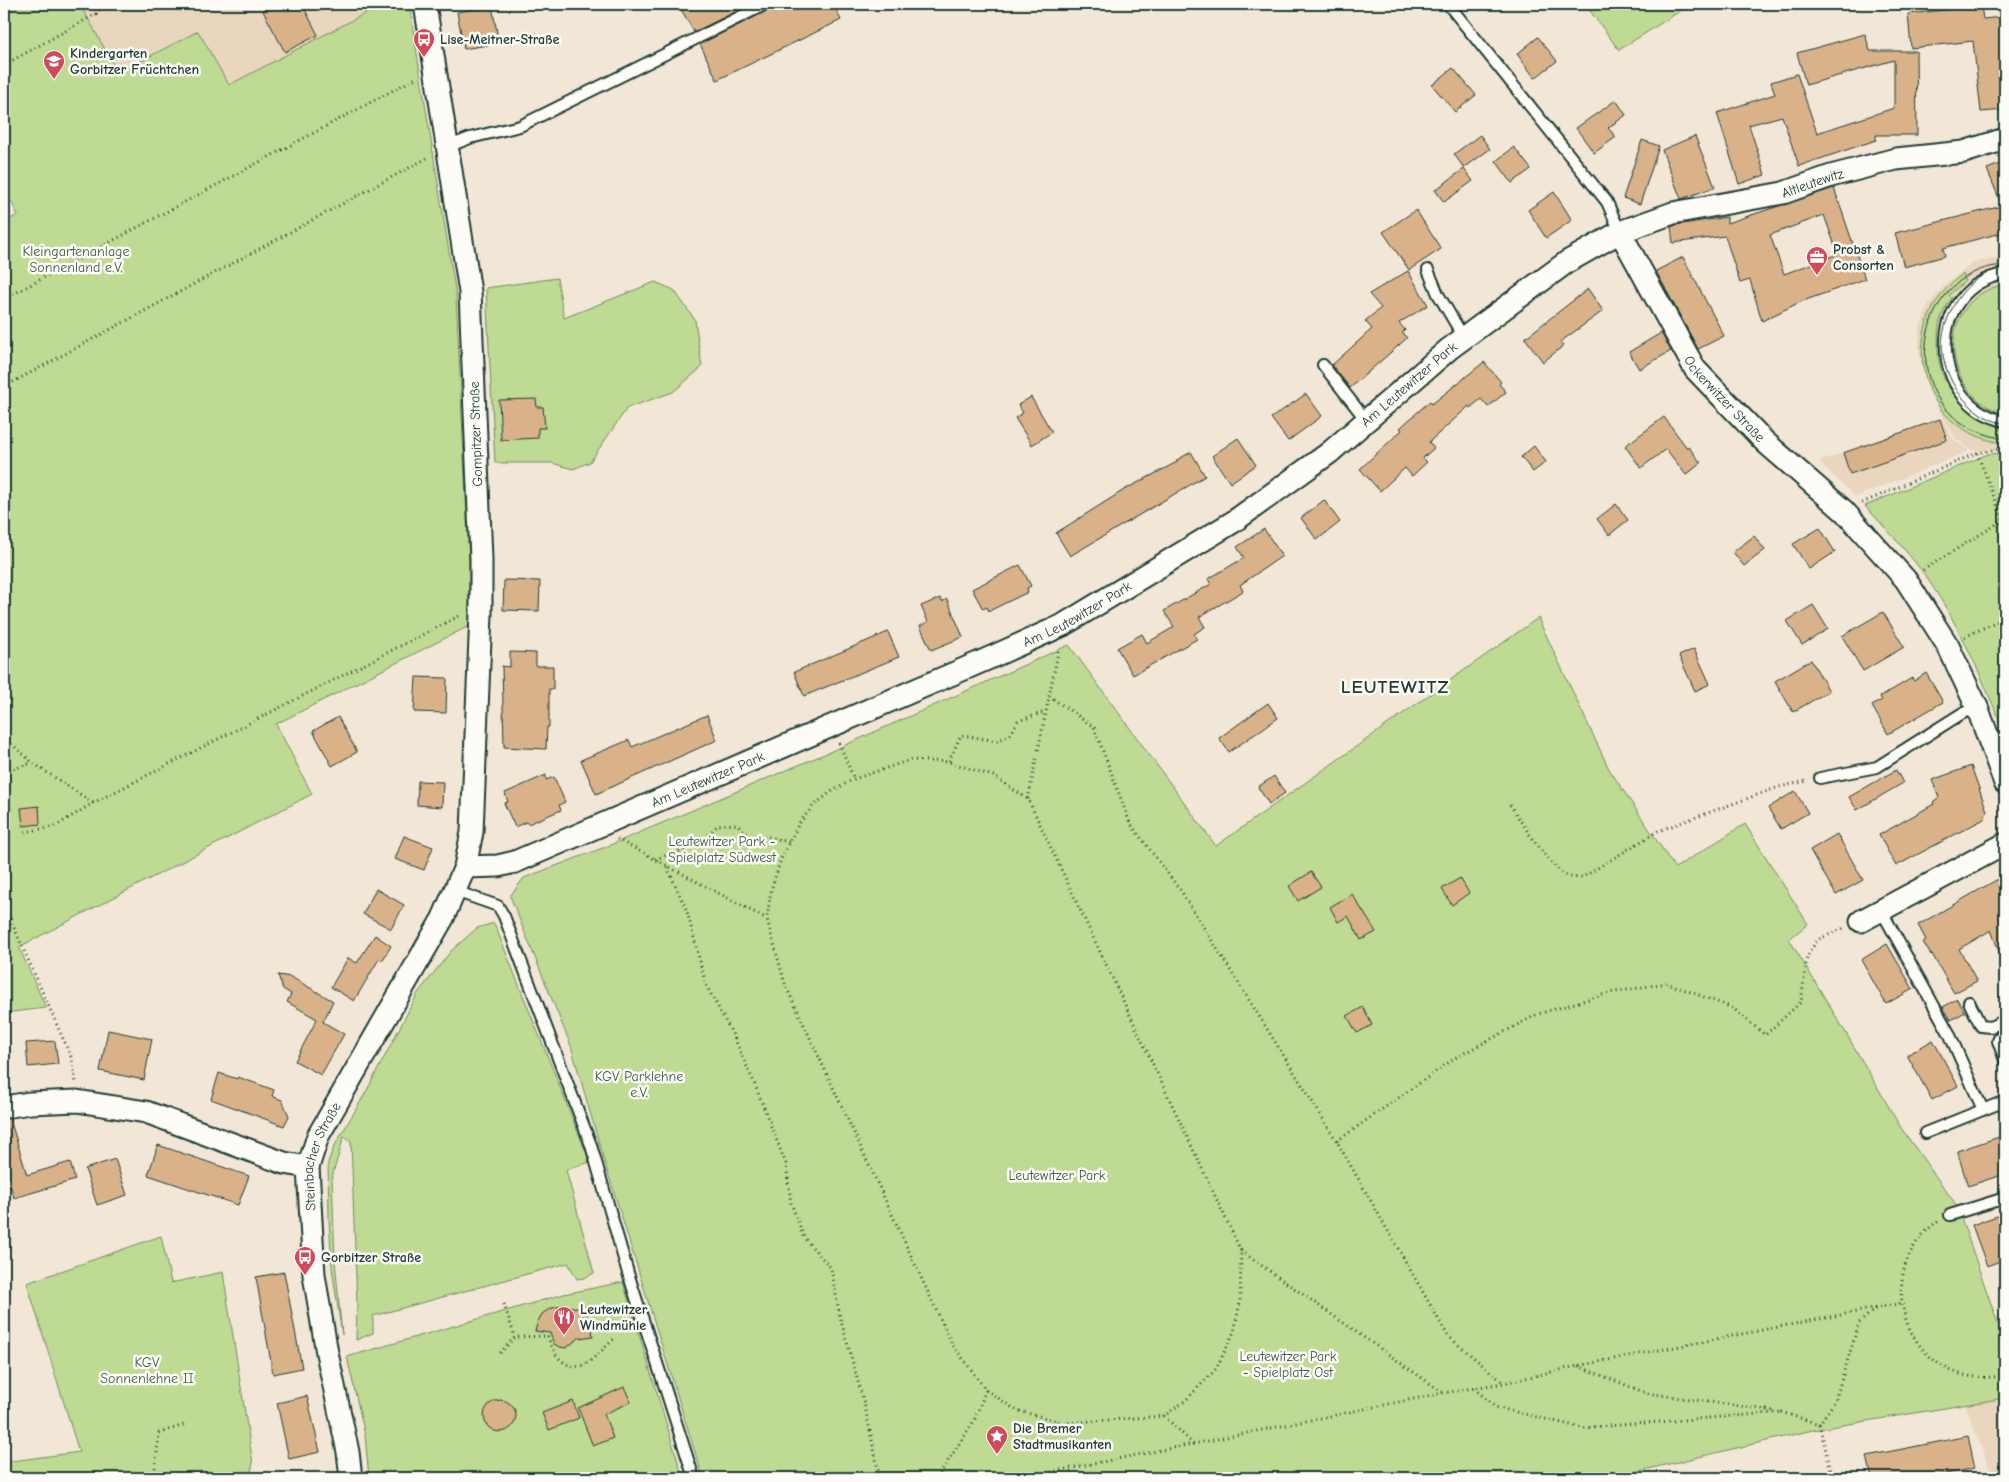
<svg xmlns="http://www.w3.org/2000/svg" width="2009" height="1482" font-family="'Comic Neue',sans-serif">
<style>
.built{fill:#ead6bf}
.green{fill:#bfda92;stroke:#6f8c63}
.building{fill:#d9b28a;stroke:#1f3d34;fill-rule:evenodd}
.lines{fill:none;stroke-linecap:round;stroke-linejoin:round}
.service-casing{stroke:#1f3d34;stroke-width:14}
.minor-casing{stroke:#1f3d34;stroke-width:25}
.path{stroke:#1f3d34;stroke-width:3;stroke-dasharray:1 4;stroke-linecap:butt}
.service{stroke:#fdfcf7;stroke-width:10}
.minor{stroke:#fdfcf7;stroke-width:21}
.tram{stroke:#1f3d34;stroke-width:1}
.labels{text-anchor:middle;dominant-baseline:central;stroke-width:5;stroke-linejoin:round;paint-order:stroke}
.poi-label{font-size:14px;font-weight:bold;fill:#1f3d34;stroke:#fdfcf7;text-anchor:start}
.street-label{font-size:14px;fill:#1f3d34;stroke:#fdfcf7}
.park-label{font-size:14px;fill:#3f5c47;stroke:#fdfcf7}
.district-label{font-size:19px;font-weight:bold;letter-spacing:1px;fill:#1f3d34;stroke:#fdfcf7}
</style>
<rect width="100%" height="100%" fill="#f2e6d6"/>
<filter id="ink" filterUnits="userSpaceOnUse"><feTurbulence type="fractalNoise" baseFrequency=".02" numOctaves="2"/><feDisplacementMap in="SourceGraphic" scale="10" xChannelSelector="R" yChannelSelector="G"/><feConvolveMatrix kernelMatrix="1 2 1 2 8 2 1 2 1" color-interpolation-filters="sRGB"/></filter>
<g filter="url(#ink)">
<path class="built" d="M 4,4 L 383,4 L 229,86 L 198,31 L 8,131 L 4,130 Z
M 2001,258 L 2005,258 L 2005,452 L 1971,450 L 1955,438 L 1929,393 L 1919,355 L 1919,331 L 1929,303 L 1949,281 L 1975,262 Z
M 1942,418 L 1953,439 L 1969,451 L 1856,497 L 1818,462 Z
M 2005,1398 L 2005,1478 L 1974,1478 L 1991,1473 L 1965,1404 Z"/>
<path class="green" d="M 4,4 L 80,4 L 118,73 L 198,31 L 229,85 L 383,4 L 409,4 L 456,295 L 469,559 L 469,626 L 276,724 L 312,794 L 19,947 L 46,1008 L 4,1013 L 4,222 L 18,215 L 4,188 L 4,142 L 8,132 L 4,130 Z
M 1585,4 L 1691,4 L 1619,50 Z
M 1963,274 L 1965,281 L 1949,295 L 1952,298 C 1948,304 1943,311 1941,318 C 1938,326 1938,336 1938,345 C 1937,388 1967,416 2005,429 L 2005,444 C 1983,440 1960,431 1944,413 C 1909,370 1917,305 1963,274 Z
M 557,278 L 564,318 L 655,282 L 674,290 L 695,320 L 702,367 L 673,392 L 627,408 L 590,462 L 573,469 L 552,463 L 495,463 L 486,288 Z
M 2005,284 L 2005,413 C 1958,403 1937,340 1969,304 C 1978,293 1992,287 2005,284 Z
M 2005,453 L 2005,735 C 1984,681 1960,626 1927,578 C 1909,553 1886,529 1865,506 L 1988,454 Z
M 1538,618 L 1609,769 L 1675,868 L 1745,824 L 1808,924 L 1789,939 L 1846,1033 L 1901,1128 L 1957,1206 L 2005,1344 L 2005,1398 L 1813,1430 L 1610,1478 L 703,1478 L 603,1157 L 571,1046 L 510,896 L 524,878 L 608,846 L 841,747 L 1069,645 L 1216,846 Z
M 494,923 L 590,1162 L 566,1170 L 594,1273 L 584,1278 L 577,1279 L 568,1263 L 373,1316 L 373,1333 L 356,1340 L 357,1305 L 351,1141 L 344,1136 L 332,1177 L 335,1261 L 342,1335 L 332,1268 L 329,1218 L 328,1162 L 334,1147 L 366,1092 L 418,993 L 451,951 L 477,928 Z
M 161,1236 L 171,1283 L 223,1272 L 253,1464 L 249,1478 L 4,1478 L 4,1462 L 79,1452 L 27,1283 Z
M 623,1282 L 683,1478 L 369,1478 L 365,1435 L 347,1357 L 564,1294 Z"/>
<path class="building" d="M 276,4 L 302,4 L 318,35 L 285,52 L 263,11 Z
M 678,4 L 751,4 L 694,32 Z
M 773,4 L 833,4 L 841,20 L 717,80 L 700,44 L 769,10 Z
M 492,6 L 499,43 L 464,49 L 457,12 Z
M 1981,6 L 1983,19 L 2001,17 L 2005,55 L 2005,110 L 1981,112 L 1973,41 L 1911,48 L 1908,14 Z
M 1865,34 L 1870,51 L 1916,51 L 1917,135 L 1876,135 L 1876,140 L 1799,166 L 1782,116 L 1749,125 L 1765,175 L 1739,184 L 1717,113 L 1775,94 L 1771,82 L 1797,74 L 1817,133 L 1894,108 L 1894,60 L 1806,85 L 1797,53 Z
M 1538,37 L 1557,61 L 1535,78 L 1517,54 Z
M 1453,68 L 1476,95 L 1455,112 L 1432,85 Z
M 1616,100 L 1626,115 L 1608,128 L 1616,137 L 1594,153 L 1576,128 Z
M 1480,135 L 1490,149 L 1464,168 L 1454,154 Z
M 1695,136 L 1715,187 L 1681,199 L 1662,150 Z
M 1642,140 L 1659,146 L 1640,204 L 1623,198 Z
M 1514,147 L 1531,169 L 1512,183 L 1496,161 Z
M 2005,162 L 2005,232 L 1943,248 L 1945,256 L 1904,267 L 1895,233 L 2002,206 L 1987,169 Z
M 1464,169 L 1473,181 L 1444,202 L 1435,190 Z
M 1834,188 L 1865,279 L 1800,302 L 1762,321 L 1750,280 L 1740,283 L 1725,236 L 1673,243 L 1671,227 L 1676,225 L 1727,217 L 1727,223 ZM 1824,215 L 1838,254 L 1784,274 L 1770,235 Z
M 1554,192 L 1572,220 L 1546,238 L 1528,210 Z
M 1416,210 L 1441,249 L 1409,270 L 1383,232 Z
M 1683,257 L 1724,336 L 1698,349 L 1656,271 Z
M 1408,271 L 1428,305 L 1399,323 L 1405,330 L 1402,333 L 1407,338 L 1350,388 L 1332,365 L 1372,329 L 1365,321 L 1381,308 L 1369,294 Z
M 1588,289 L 1603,311 L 1560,342 L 1563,346 L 1543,362 L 1525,338 Z
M 1661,333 L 1671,351 L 1639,369 L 1629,352 Z
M 1484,362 L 1501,382 L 1499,384 L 1506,392 L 1488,407 L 1481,399 L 1470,408 L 1469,406 L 1429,442 L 1434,448 L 1423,458 L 1427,462 L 1412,476 L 1405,468 L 1380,491 L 1360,469 L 1402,430 L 1400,428 L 1430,401 L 1432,404 Z
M 1306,394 L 1322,416 L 1288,441 L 1271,418 Z
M 1031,397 L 1052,432 L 1032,445 L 1015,418 L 1023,413 L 1018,405 Z
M 536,399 L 537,407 L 543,407 L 545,428 L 538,428 L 538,438 L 501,440 L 499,400 Z
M 1664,417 L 1687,448 L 1688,446 L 1701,463 L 1686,475 L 1666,449 L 1641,468 L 1625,446 Z
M 1940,419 L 1947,440 L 1850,474 L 1843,453 Z
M 1238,438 L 1256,465 L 1230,483 L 1212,456 Z
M 1534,446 L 1546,462 L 1533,472 L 1521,457 Z
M 1191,452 L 1205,476 L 1070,556 L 1056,533 L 1124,490 L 1177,462 L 1177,460 Z
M 1324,500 L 1340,522 L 1317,540 L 1301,518 Z
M 1616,504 L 1628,520 L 1609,535 L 1597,519 Z
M 1820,528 L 1835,552 L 1809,569 L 1793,544 Z
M 1264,529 L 1282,556 L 1240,585 L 1243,591 L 1199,617 L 1205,627 L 1194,634 L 1197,639 L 1133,675 L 1117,648 L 1142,634 L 1147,643 L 1174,627 L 1164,611 L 1211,584 L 1208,579 L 1244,558 L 1237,547 Z
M 1754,536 L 1765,550 L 1744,566 L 1733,552 Z
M 1020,565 L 1031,586 L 1027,588 L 1028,592 L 989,611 L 987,607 L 983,609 L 972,589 Z
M 504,580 L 540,581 L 539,611 L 503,610 Z
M 940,598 L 942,602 L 947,599 L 963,637 L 931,650 L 920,626 L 928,622 L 921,606 Z
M 1813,605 L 1828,629 L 1802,645 L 1787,621 Z
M 1883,612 L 1904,647 L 1863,671 L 1842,636 Z
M 888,632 L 899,657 L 804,696 L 794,672 Z
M 1694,649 L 1710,684 L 1695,691 L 1679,656 Z
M 510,652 L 536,653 L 536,666 L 553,666 L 553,689 L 549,689 L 549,727 L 547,727 L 546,749 L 504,747 L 502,666 L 510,667 Z
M 1811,660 L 1829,691 L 1793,712 L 1775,681 Z
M 1926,673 L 1943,702 L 1888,734 L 1872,706 L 1882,700 L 1880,697 L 1912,678 L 1914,681 Z
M 416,677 L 447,678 L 446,713 L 414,712 Z
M 1268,703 L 1278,718 L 1229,752 L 1219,738 Z
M 707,715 L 717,740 L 596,794 L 581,760 L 629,740 L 632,747 Z
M 338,717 L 357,752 L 332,766 L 313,731 Z
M 1971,766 L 1987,811 L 1984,819 L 1896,866 L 1879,835 L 1934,804 L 1933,802 L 1939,797 L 1932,780 Z
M 1896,770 L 1903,783 L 1857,810 L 1849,797 Z
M 546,775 L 546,780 L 554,777 L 565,802 L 559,805 L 561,810 L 528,824 L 526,822 L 515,827 L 504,803 L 508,802 L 505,793 Z
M 1274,776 L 1285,793 L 1269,804 L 1258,787 Z
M 418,781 L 443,782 L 442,807 L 417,805 Z
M 1795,791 L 1808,813 L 1781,829 L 1768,808 Z
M 39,806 L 40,824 L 23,826 L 21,808 Z
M 1837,834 L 1863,880 L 1836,895 L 1810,850 Z
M 404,836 L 433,847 L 424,870 L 395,859 Z
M 1311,872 L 1321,887 L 1298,901 L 1289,886 Z
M 2005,875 L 2005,964 L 2004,965 L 1991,930 L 1959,949 L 1977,981 L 1954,993 L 1932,954 L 1931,955 L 1923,942 L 1926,940 L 1918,925 Z
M 1460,878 L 1469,893 L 1452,905 L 1442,889 Z
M 376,889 L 404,905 L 391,929 L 363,914 Z
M 1352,894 L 1376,932 L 1361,940 L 1348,916 L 1338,922 L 1330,907 Z
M 375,935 L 391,946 L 382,961 L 379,959 L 354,1001 L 331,987 L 348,958 L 357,963 Z
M 1887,944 L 1913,989 L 1886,1004 L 1861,960 Z
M 278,975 L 291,977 L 333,1001 L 323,1022 L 344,1034 L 321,1075 L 295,1061 L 317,1019 L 287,1002 L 291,994 L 283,989 Z
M 1957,999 L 1965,1012 L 1951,1020 L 1943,1007 Z
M 1363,1007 L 1372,1025 L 1357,1033 L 1347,1016 Z
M 108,1030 L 152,1039 L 144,1080 L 100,1071 Z
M 1933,1040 L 1958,1086 L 1932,1100 L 1907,1055 Z
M 55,1041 L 58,1064 L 28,1067 L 26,1043 Z
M 219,1073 L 237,1079 L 238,1077 L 274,1090 L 272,1096 L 282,1100 L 289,1116 L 284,1126 L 211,1099 Z
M 4,1119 L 10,1119 L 27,1175 L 70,1162 L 75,1180 L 14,1198 L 4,1164 Z
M 1999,1137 L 2005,1154 L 2005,1174 L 1968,1186 L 1957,1151 Z
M 158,1145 L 249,1176 L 238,1205 L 148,1175 Z
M 115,1159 L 127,1195 L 97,1205 L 85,1169 Z
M 2005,1213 L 2005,1259 L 1987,1266 L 1972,1225 Z
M 284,1272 L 302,1368 L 273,1374 L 256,1277 Z
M 564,1305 L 578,1308 L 585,1313 L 590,1320 L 593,1336 L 579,1338 L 566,1348 L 560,1347 L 554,1344 L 550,1333 L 535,1331 L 538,1321 L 542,1314 L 549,1309 Z
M 624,1387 L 631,1402 L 604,1414 L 613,1438 L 593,1446 L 578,1408 Z
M 307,1396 L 320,1452 L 289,1459 L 277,1403 Z
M484 1416a16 16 0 1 1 32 0a16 16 0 1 1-32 0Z
M 573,1401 L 579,1418 L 549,1430 L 542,1413 Z
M 1968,1436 L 1975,1468 L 1926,1478 L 1872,1478 L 1867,1456 Z"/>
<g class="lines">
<g class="service-casing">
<path id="service" d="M 1448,4 L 1607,202 L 1620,232
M 447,147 L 470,138 L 520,126 L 766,4
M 1428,270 L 1438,294 L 1464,338
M 2005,274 C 1924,287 1928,405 2005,421
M 1323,365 L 1366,420
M 1820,778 L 1877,767 L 1961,714 L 1977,707
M 455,891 L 498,906 L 504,916 L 591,1145 L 628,1273 L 694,1478
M 1881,910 L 1949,1033 L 1983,1110
M 1969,1002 L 1981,1026 L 1990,1027 L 2005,1021
M 2005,1034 L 1999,1038 L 1998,1041 L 2005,1060
M 1925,1133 L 2005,1101
M 1950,1215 L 2005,1198"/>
</g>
<g class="minor-casing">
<g id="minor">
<path id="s1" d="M 1620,232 L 1695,369 L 1765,442 L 1844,511 L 1906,580 L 1948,646 L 1977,707 L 2005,783"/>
<path id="s2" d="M 465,867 L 498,866 L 515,862 L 985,660 L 1063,625 L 1233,522 L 1329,453 L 1449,349 L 1567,262 L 1620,232 L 1673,213 L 1783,193 L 1831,176 L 1896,159 L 1964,152 L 2005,139"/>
<path d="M 1861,921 L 2005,844"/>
<path d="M 4,1107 L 30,1103 L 77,1101 L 146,1112 L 284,1163 L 308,1167"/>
<path id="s3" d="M 351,1478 L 348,1452 L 327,1353 L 314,1275 L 308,1167 L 318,1136 L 443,918 L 465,867 L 472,832 L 481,614 L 481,559 L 470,292 L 425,4"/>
</g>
</g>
<path class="path" d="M 96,14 L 104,4
M 4,65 L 96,14 L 90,4
M 4,299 L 416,78
M 4,387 L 429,157
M 1977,453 L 2003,520
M 1862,503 L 1977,453 L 2005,448
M 1923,570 L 2005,519
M 1965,637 L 1993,623 L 2005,619
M 1049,696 L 1094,727 L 1130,823 L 1183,894 L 1335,1138 L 1448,1336 L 1504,1383
M 4,737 L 33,763 L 93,803
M 839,743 L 854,779
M 910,760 L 949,762 L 993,776 L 1028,799 L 1241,1251 L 1240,1302 L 1234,1332 L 1216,1369 L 1185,1401 L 1164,1416 L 1065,1423 L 1016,1410 L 986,1390 L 952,1344 L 785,984 L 767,919 L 771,890 L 781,859 L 799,823 L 813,806 L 831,792 L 854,779 Z
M 949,761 L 961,735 L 997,741 L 1010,735 L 1018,721 L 1045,712
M 4,772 L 32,763
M 1028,799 L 1059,648
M 1510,805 C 1522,822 1552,873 1571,877 C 1575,878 1580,877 1583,877 L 1658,831 L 1779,787 L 1807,781
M 4,829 L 6,851 L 4,853
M 25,832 L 56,826 L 93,803 L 461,615
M 617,839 L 767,919
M 655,859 L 698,845 L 718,825 L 737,824 L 750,838 L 768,837 L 789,842
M 667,867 L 687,911 L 706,985 L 733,1035 L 755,1085 L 786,1164 L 791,1203 L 804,1238 L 831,1268 L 840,1317 L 864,1403 L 880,1478
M 4,905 L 72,1059 L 76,1083
M 1337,1141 L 1455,1058 L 1538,1014 L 1609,993 L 1667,983 L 1733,1008 L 1765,1035 L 1801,1002 L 1807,957 L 1817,940 L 1844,928
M 1938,1221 C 1863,1275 1912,1396 2005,1375
M 1241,1251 L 1442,1392
M 504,1304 L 515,1337
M 500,1353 L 515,1337 L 548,1336 C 552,1351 561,1368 580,1366 C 590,1364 607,1345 615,1338
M 1578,1366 L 1646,1393 L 1775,1411
M 1474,1388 L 1495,1407 L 1583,1428 L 1783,1412
M 1781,1412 L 1819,1424 L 1833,1478
M 1164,1416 L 1193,1444 L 1443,1393 L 1504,1383 L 1577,1366 L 1902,1303
M 1819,1424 L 1835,1401 L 1859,1323 L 1876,1308
M 154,1478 L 159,1433 L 187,1424
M 937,1478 L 974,1421 L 986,1390
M 1021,1478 L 1192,1444"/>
<use href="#service" class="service"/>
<use href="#minor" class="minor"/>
<path class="tram" d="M 2005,265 C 1926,268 1897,375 1959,421 C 1973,431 1989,436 2005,439
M 1988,273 C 1975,278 1962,291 1955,303 C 1948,316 1943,328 1942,343 C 1942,379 1969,417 2005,424"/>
</g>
</g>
<defs>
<g id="bus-pin" transform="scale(1.125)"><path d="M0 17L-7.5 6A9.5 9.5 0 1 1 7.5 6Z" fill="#d1495b" stroke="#fdfcf7"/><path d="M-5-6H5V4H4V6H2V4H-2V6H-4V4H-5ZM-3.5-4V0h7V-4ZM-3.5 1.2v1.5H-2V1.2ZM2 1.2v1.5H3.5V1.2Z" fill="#fff"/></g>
<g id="school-pin" transform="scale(1.125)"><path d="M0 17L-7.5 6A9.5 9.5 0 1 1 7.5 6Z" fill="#d1495b" stroke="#fdfcf7"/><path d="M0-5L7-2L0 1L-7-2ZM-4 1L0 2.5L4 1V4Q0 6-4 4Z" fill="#fff"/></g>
<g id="office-pin" transform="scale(1.125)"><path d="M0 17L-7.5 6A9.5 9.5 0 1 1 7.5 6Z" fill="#d1495b" stroke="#fdfcf7"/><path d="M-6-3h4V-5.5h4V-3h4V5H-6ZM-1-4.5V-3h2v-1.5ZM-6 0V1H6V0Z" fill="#fff"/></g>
<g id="restaurant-pin" transform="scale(1.125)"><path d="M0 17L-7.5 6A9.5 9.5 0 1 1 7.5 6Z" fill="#d1495b" stroke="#fdfcf7"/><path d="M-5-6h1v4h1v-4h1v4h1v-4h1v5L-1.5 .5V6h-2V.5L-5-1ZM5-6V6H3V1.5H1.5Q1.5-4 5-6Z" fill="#fff"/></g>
<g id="sight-pin" transform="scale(1.125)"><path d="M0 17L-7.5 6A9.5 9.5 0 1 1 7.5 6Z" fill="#d1495b" stroke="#fdfcf7"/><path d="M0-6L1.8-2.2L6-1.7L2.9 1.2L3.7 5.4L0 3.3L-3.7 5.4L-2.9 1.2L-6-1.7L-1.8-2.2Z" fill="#fff"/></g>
</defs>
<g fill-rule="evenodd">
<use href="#bus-pin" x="424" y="39"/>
<use href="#school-pin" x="54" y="61"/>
<use href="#office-pin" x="1817" y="257"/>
<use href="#bus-pin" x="305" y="1257"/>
<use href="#restaurant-pin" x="564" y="1317"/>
<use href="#sight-pin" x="997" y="1436"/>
</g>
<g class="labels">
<g class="poi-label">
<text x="440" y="39">Lise-Meitner-Straße</text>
<text x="70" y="53">Kindergarten<tspan x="70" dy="16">Gorbitzer Früchtchen</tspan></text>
<text x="1833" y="249">Probst &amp;<tspan x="1833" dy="16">Consorten</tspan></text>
<text x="321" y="1257">Gorbitzer Straße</text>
<text x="580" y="1309">Leutewitzer<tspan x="580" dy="16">Windmühle</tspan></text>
<text x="1013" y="1428">Die Bremer<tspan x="1013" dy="16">Stadtmusikanten</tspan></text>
</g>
<g class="street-label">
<text stroke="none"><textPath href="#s2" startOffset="1530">Altleutewitz</textPath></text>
<text stroke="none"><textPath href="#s2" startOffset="1070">Am Leutewitzer Park</textPath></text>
<text stroke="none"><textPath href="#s1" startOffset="198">Ockerwitzer Straße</textPath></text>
<text transform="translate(476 434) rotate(-92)">Gompitzer Straße</text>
<text stroke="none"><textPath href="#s2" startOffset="665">Am Leutewitzer Park</textPath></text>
<text stroke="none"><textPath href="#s2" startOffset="260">Am Leutewitzer Park</textPath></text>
<text stroke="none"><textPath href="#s3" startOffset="328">Steinbacher Straße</textPath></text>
</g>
<g class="park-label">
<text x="76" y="251">Kleingartenanlage<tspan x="76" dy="16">Sonnenland e.V.</tspan></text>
<text x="722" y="841">Leutewitzer Park -<tspan x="722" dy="16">Spielplatz Südwest</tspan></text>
<text x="639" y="1076">KGV Parklehne<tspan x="639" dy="16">e.V.</tspan></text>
<text x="1057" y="1175">Leutewitzer Park</text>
<text x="1288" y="1356">Leutewitzer Park<tspan x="1288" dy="16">- Spielplatz Ost</tspan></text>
<text x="147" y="1362">KGV<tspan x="147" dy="16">Sonnenlehne II</tspan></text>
</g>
<g class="district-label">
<text x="1395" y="687">LEUTEWITZ</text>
</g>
</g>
<rect width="2009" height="1482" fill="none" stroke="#fdfcf7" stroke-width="20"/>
<rect x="10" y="10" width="1989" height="1462" fill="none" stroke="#1f3d34" stroke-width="2" filter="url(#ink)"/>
</svg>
